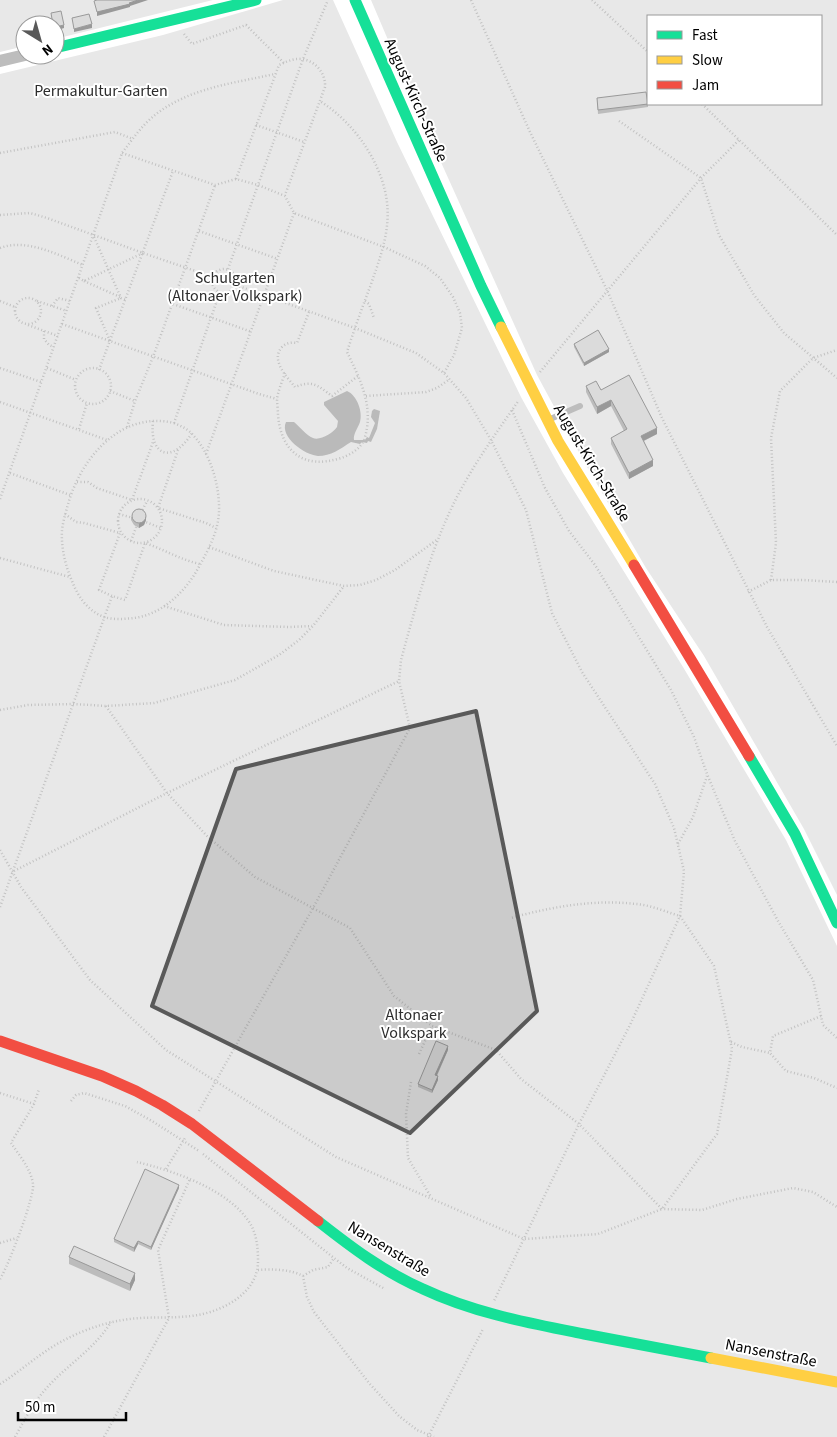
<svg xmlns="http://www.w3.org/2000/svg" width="837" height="1437" font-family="'Source Sans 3',sans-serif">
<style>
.green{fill:#e8e8e8;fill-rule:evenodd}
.water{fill:#bababa}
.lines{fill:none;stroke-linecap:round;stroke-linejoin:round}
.path{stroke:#c2c2c2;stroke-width:2.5;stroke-dasharray:1 2.5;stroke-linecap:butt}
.lane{stroke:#bdbdbd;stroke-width:6}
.street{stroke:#bdbdbd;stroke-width:12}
.fast{stroke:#16e098;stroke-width:11}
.slow{stroke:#ffcf43;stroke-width:11}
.jam{stroke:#f24e42;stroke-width:11}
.wall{fill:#bcbcbc}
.shaded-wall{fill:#999}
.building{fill:#dbdbdb;stroke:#999}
.marked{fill:#595959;fill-opacity:0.2;stroke:#595959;stroke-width:4;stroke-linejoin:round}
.labels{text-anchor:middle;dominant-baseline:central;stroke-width:4;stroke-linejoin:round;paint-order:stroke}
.park-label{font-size:16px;fill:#2c2c2c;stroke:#fff}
.street-label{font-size:16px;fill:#000;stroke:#fff}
</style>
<rect width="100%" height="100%" fill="#fff"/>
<path class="green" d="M 0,0 L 213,0 L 55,39 L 55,25 L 25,25 L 25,46 L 0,52 Z
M 283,0 L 333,0 L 397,142 L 521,397 L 563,473 L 683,667 L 786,840 L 837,946 L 837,1437 L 0,1437 L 0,74 L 163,35 Z
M 371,0 L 837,0 L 837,895 L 804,829 L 704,656 L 646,568 L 583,460 L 537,375 L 426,129 ZM 648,16 L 821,16 L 821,104 L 648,104 Z"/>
<path class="water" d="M 347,391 C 357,395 363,412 360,422 C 358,428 353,434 354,440 L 365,440 L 367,437 L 369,438 L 375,423 L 371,417 L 372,411 L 374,409 L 380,411 L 377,429 L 371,442 L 368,441 L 367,443 L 362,442 L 360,444 L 351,442 C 340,449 331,456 318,456 C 305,455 279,437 286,422 L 294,422 C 300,427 306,435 313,438 C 320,441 333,433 337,427 L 338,421 L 324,405 L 324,402 Z"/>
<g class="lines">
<path class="path" d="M 471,0 L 530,132 L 607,290 L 662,418 L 767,627 L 837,746
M 592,0 L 648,52
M 184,34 L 192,44 L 246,25 L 284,63
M 702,104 L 837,235
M 619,121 L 701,178 L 719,235 L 754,295 L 784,333 L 837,378
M 256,125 L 304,142
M 0,153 L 115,132 L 133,139
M 122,153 L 215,185 L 236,179 L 258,185 L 285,196 L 294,213 L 384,247 L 425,266 L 440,278 L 453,297 L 460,313 L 462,328 L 454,355 L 444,373
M 236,179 L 279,65 C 286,62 293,58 302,59 C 316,61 326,74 325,87 L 285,195
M 0,215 L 30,213 L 47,218 L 143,253 L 213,277
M 199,231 L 278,259
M 94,237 L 121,298 L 126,300
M 0,248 C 27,238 58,255 83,265
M 228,269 L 303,59 L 328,0
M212 281a12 12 0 1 1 24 0a12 12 0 1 1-24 0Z
M 79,278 L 84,281 L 143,253
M 84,281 L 120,297
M 236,285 L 355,328 L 416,353 L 444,373 L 466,398 L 491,440 L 526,510 L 552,613 L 582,672 L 655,784 L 674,828 L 684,871 L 680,916 L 630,1025 L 579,1124 L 494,1301
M15 311a13 13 0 1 1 26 0a13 13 0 1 1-26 0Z
M 0,301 L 15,307
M 37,301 L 67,311
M 365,301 L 369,304 L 374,318
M 173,304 L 252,332
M 52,306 L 58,298 L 70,301
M 309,312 L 297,343 C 291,342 286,343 282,347 C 270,360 287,377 295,387 C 313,380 317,385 332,396 L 358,376
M 62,324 L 259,394 L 277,399
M 28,325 L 58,336
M 44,331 L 44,339 L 49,345 L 54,347
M 110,341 L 96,308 L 121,298
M 0,368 L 41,382
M 47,368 L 76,380
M75 386a18 18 0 1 1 36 0a18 18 0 1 1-36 0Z
M 99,370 L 173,171
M 540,372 L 701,178 L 739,140
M 285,373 C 282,382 278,391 277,399 C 277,404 278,410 278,415 C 281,452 304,470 341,458 C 350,455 360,449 364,440 C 375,408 360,379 347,352 C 354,330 362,308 370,287 C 387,239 398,208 373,159 C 360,135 343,116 320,101
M 110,391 L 135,401
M 366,396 L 426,392 L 437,388 L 450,379
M 0,402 L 107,440
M 512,410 L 545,488 L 569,531 L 595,565 L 671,690 L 694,737 L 707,774 L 735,841 L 778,921 L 813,980 L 823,1025 L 837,1038
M 153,421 C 149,457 173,464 192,433
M 174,423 C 181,426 188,429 193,435 C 211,454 220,487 219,512 C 218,534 206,554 196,572 C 183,594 160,615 134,618 C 124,619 113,620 104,617 C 88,611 78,597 72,581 C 65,565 61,547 62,530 C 63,522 65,515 67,508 C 79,460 120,410 174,423 L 220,292
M 127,427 L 135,401 L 153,357 L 215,185
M 79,429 L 87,403
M 178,450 L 158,508 L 206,523 L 216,528
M 206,454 L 294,213
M 10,473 L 70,495
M 77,482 L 88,482 L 97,488 L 132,500 L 153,442
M 0,499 L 122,153 C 132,140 142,125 155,115 C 189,88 234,83 275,74
M118 521a22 22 0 1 1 44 0a22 22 0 1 1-44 0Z
M 141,513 L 147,501
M 65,514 L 76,522 L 84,523 L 120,533 L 99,590 L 112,596
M 119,514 L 133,518
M 143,521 L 161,528
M 131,541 L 137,525
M 209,547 L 274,571 L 344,586 L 360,585 L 376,580 L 395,570 L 438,539
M 0,558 L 70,577
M 771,580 L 776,543 L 771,438 L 780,391 L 813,358 L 837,350
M 748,592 L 771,580 L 803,580 L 837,582
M 164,606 L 224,625 L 289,627 L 312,626
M 106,706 L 167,793 L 207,836 L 255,877 L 350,928 L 394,996 L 432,1026 L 496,1050 L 521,1079 L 579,1124 L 662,1209 L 702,1210 L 737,1199 L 793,1188 L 813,1192 L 837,1207
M 0,710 L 28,705 L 74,704 L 106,706 L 154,703 L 235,680 L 279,655 L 299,640 L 313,626 L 344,586
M 678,844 L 693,817 L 707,776
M 0,850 L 21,887 L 90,980 L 166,1050 L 336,1157 L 524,1239 L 598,1234 L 662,1209 L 717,1134 L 732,1049 L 714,966 L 680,916 C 666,912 651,905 636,904 C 594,899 551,907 511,918
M 14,871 L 167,793 L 399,681
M 0,907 L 112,596 L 125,600 L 145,543 C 163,549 181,560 200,564
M 821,1016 L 773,1036 L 770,1053 L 786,1071 L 814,1078 L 837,1088
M 731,1042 L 742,1047 L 770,1053
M 419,1054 L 432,1026
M 411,1082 L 406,1114 L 408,1158 L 431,1197
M 0,1093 L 34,1104
M 71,1101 L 76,1095 L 84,1093 L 125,1106 L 152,1121 L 199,1151
M 199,1111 L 313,908 L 410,728 L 399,681 L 401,660 C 415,609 429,555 452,507 C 470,469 495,435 519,400
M 203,1154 L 334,1258 L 347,1268 L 385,1289
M 166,1169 L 185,1138
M 0,1243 L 17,1238
M 258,1270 C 271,1269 291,1269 303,1276 L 307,1297 L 314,1312 L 369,1383 L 399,1416 L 417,1430 L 434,1437
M 303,1276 L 313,1270 L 328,1267 L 334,1258
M 0,1279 C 8,1267 35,1196 33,1184 C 31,1169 19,1155 11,1143 L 34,1104 L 39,1089
M 0,1384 C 16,1374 30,1362 46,1351 C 68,1336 97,1324 123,1320 C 157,1314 190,1323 223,1307 C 242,1298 258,1283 258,1261 C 258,1249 257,1236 251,1225 C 231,1190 174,1171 137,1162
M 15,1437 C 24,1421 32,1405 44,1391 C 65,1366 94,1350 111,1322
M 104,1437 L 169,1318 L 158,1250 L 190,1179
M 428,1437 L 483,1329"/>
<path class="lane" d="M 548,420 L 580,406"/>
<path class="street" d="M 0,61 L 25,55"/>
<path class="fast" d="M 355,0 L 481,286 L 501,327
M 55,48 L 256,0
M 749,756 L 795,834 L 837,923
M 318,1221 C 351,1247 384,1272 423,1289 C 474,1313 529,1323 584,1334 C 626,1342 668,1350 711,1358"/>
<path class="slow" d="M 501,327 L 558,441 L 634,565
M 711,1358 L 837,1382"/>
<path class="jam" d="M 634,565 L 749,756
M 0,1041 L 102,1076 L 136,1091 L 162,1105 L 192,1124 L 318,1221"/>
</g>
<path class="wall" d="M 597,98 L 648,104 L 648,107 L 598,114 Z
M 574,344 L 609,352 L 584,366 L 574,347 Z
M 586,386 L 601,390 L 657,434 L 644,441 L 653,466 L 629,479 L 611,444 L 611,438 L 624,431 L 611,406 L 597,414 L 586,392 Z
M 131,517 L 146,520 L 144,525 L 139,528 L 134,525 L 131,520 Z
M 448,1050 L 437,1076 L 438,1080 L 432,1093 L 418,1087 L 418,1084 Z
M 179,1188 L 151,1250 L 138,1244 L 134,1252 L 114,1242 L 114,1239 Z
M 69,1257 L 135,1280 L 130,1291 L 69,1264 Z"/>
<path class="shaded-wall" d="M 138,0 L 148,0 L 130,6 L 130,7 L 97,16 L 97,12 Z
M 92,24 L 92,28 L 74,32 L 74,29 Z
M 64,25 L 64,28 L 55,31 L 55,27 Z
M 609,349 L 609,352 L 584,366 L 584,363 Z
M 611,400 L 611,406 L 597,414 L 597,407 Z
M 657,428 L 657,434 L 641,442 L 641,436 Z
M 653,460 L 653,466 L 629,479 L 629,473 Z
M 146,516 L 146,520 L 144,525 L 139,528 L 139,524 Z
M 448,1046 L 448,1050 L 435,1079 L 435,1075 Z
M 438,1076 L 438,1080 L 432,1093 L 432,1090 Z
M 179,1185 L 179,1188 L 151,1250 L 151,1247 Z
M 138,1241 L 138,1244 L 134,1252 L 134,1248 Z
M 135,1273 L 135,1280 L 130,1291 L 130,1284 Z"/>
<path class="building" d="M 97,0 L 138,0 L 129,3 L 130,4 L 97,12 L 94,1 Z
M 61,11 L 64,25 L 55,27 L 55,25 L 53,25 L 51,13 Z
M 89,14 L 92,24 L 74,29 L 72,18 Z
M 646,92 L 648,104 L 598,110 L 597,98 Z
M 598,330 L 609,349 L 584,363 L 574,344 Z
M 629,375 L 657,428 L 641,436 L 653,460 L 629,473 L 611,438 L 627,429 L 611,400 L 597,407 L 586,386 L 596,381 L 601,390 Z
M132 516a7 7 0 1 1 14 0a7 7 0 1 1-14 0Z
M 436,1041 L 448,1046 L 435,1075 L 438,1076 L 432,1090 L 418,1084 Z
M 145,1169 L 179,1185 L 151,1247 L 138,1241 L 134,1248 L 114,1239 Z
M 74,1246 L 135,1273 L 130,1284 L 69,1257 Z"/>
<path class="marked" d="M 476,711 L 537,1011 L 410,1133 L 152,1006 L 236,769 Z"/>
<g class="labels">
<g class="park-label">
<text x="101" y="91">Permakultur-Garten</text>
<text x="235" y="278">Schulgarten<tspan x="235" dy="18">(Altonaer Volkspark)</tspan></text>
<text x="414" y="1015">Altonaer<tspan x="414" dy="18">Volkspark</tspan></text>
</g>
<g class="street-label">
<text transform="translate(416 100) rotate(66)">August-Kirch-Straße</text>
<text transform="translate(592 463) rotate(59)">August-Kirch-Straße</text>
<text transform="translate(389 1249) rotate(31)">Nansenstraße</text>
<text transform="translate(771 1353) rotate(11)">Nansenstraße</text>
</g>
</g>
<rect x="647" y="15" width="175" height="90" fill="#ffffff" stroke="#999999"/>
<rect x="657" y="31" width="25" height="8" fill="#16e098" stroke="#999999"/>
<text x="692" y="40" font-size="15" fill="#000000">Fast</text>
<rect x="657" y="56" width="25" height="8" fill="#ffcf43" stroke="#999999"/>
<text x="692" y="65" font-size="15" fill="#000000">Slow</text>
<rect x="657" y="81" width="25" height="8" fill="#f24e42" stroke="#999999"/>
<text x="692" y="90" font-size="15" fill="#000000">Jam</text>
<g transform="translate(40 40) rotate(143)"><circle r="24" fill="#ffffff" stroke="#999999"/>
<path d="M0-4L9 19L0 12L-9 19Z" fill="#595959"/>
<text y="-8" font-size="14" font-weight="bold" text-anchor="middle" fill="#000000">N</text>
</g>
<path d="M18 1412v8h108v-8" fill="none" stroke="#000000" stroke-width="2.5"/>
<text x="25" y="1412" font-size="15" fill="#000000" stroke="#ffffff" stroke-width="4" paint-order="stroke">50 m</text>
</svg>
